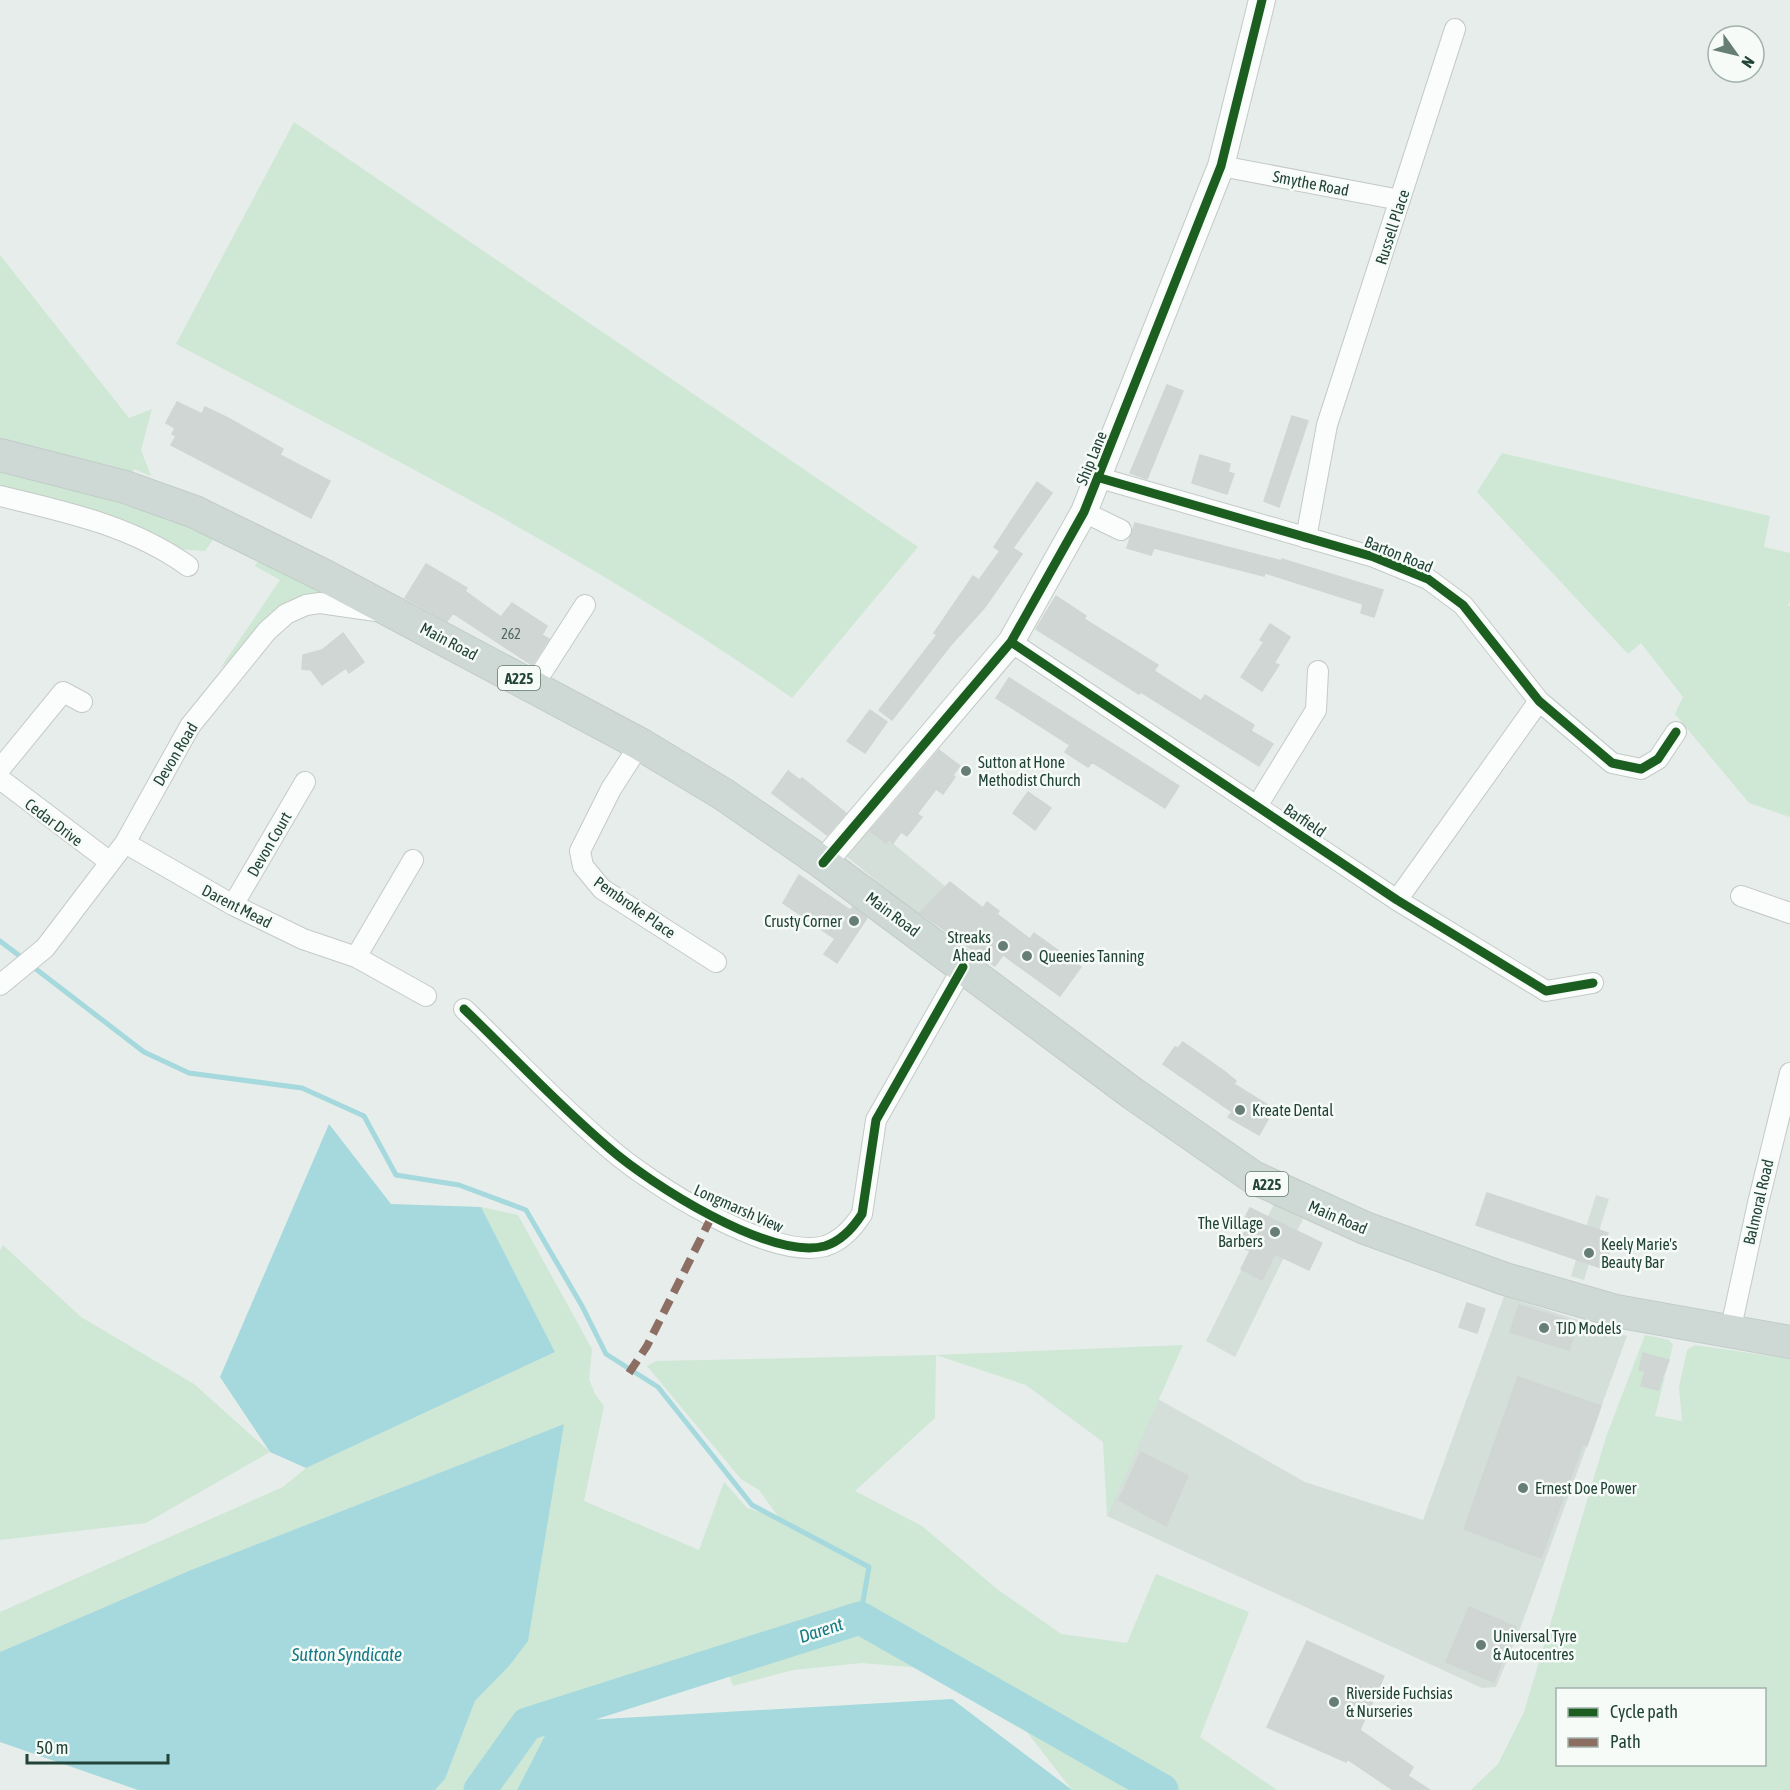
<svg xmlns="http://www.w3.org/2000/svg" width="1790" height="1790" font-family="'Asap Condensed',sans-serif">
<style>
.built{fill:#d5dfda}
.green{fill:#cfe7d5;fill-rule:evenodd}
.water{fill:#a5d9dd}
.lines{fill:none;stroke-linecap:round;stroke-linejoin:round}
.stream{stroke:#a5d9dd;stroke-width:5}
.river{stroke:#a5d9dd;stroke-width:33}
.building{fill:#cfd6d3;stroke:#cfd6d3;stroke-width:1.5}
.minor-casing{stroke:#c4cac7;stroke-width:22}
.tertiary-casing{stroke:#c4cac7;stroke-width:28}
.primary-casing{stroke:#c2ccc8;stroke-width:34}
.minor{stroke:#fbfcfc;stroke-width:20}
.tertiary{stroke:#fbfcfc;stroke-width:26}
.primary{stroke:#ced8d4;stroke-width:32}
.quiet{stroke:#8d6e63;stroke-width:8;stroke-dasharray:15 8;stroke-linecap:butt}
.cycleway-casing{stroke:#f6fbf8;stroke-width:13}
.cycleway{stroke:#1b5e20;stroke-width:9}
.poi-dot{fill:#677e76;stroke:#f6fbf8;stroke-width:2}
.labels{text-anchor:middle;dominant-baseline:central;stroke-width:5;stroke-linejoin:round;paint-order:stroke}
.number-label{font-size:14px;fill:#4e6860}
.shield{fill:#f6fbf8;stroke:#627a72;stroke-width:1.5}
.shield-label{font-size:15px;font-weight:bold;fill:#224338}
.street-label{font-size:16px;fill:#224338;stroke:#f6fbf8}
.poi-label{font-size:16px;fill:#224338;stroke:#f6fbf8;text-anchor:start}
.water-label{font-size:18px;font-style:italic;fill:#167a85;stroke:#f6fbf8}
</style>
<rect width="100%" height="100%" fill="#e7edea"/>
<path class="built" d="M 868,823 L 945,886 L 919,916 L 846,856 Z
M 1596,1195 L 1609,1199 L 1584,1280 L 1571,1276 Z
M 1274,1204 L 1303,1219 L 1235,1357 L 1206,1341 Z
M 1504,1296 L 1627,1336 L 1520,1629 L 1496,1687 L 1482,1688 L 1107,1516 L 1158,1399 L 1305,1482 L 1423,1520 Z"/>
<path class="green" d="M 294,122 L 918,547 L 792,698 C 596,560 387,455 176,344 Z
M 0,255 L 129,418 L 152,409 L 141,450 L 151,476 L 134,469 L 132,473 L 0,444 Z
M 1502,453 L 1770,516 L 1764,547 L 1790,553 L 1790,603 L 1787,605 L 1790,606 L 1790,817 L 1749,803 L 1675,714 L 1683,697 L 1641,643 L 1628,654 L 1477,492 Z
M 0,471 C 71,488 139,507 207,534 L 213,540 L 205,551 L 179,549 L 0,491 Z
M 260,557 L 349,598 L 320,594 L 241,649 L 219,670 L 280,580 L 255,566 Z
M 481,1207 L 518,1215 L 592,1349 L 589,1379 L 595,1394 L 604,1406 L 584,1501 L 699,1550 L 724,1482 L 747,1508 L 780,1519 L 759,1490 L 741,1479 L 647,1366 L 656,1361 L 935,1355 L 1183,1345 L 1107,1516 L 1103,1442 L 1026,1385 L 936,1355 L 935,1418 L 855,1491 L 922,1526 L 997,1589 L 1061,1634 L 1127,1643 L 1156,1574 L 1249,1612 L 1200,1737 L 1277,1790 L 1072,1790 L 1005,1704 L 933,1669 L 862,1663 L 793,1670 L 733,1686 L 720,1650 L 539,1704 L 552,1722 L 517,1790 L 435,1790 L 445,1779 L 475,1701 L 509,1666 L 564,1424 L 191,1570 L 0,1652 L 0,1612 L 283,1487 L 306,1468 L 555,1352 Z
M 3,1245 L 81,1317 L 194,1384 L 270,1452 L 146,1523 L 0,1540 L 0,1251 Z
M 1645,1335 L 1669,1340 L 1673,1345 L 1655,1416 L 1682,1421 L 1679,1387 L 1687,1350 L 1695,1345 L 1790,1359 L 1790,1790 L 1471,1790 L 1498,1764 L 1524,1712 L 1606,1437 ZM 1643,1353 L 1669,1360 L 1664,1378 L 1661,1378 L 1658,1390 L 1641,1386 L 1645,1371 L 1639,1369 ZM 1558,1690 L 1764,1690 L 1764,1764 L 1558,1764 Z"/>
<path class="water" d="M 329,1124 L 391,1204 L 481,1207 L 555,1352 L 306,1468 L 270,1452 L 220,1377 Z
M 564,1424 L 528,1641 L 509,1666 L 475,1701 L 445,1779 L 435,1790 L 138,1790 L 0,1742 L 0,1652 L 191,1570 Z
M 952,1699 L 1072,1790 L 517,1790 L 552,1722 Z"/>
<g class="lines">
<path class="stream" d="M 0,941 L 25,960
M 32,966 L 144,1052 L 189,1073 L 302,1088 L 364,1116 L 396,1175 L 459,1185 L 526,1210 L 582,1306 L 606,1354 L 658,1387 L 752,1505 L 869,1567 L 860,1618"/>
<path class="river" d="M 480,1790 L 527,1724 L 860,1618 L 1162,1790"/>
</g>
<path class="building" d="M 1167,385 L 1183,391 L 1147,479 L 1130,473 Z
M 177,402 L 202,414 L 205,407 L 228,418 L 283,449 L 280,455 L 330,481 L 311,518 L 171,445 L 176,436 L 172,434 L 175,428 L 166,423 Z
M 1292,416 L 1308,421 L 1279,507 L 1264,501 Z
M 1200,455 L 1230,464 L 1228,472 L 1234,474 L 1227,494 L 1192,483 Z
M 1037,482 L 1052,493 L 1013,548 L 1022,554 L 985,607 L 950,646 L 892,720 L 879,710 L 937,635 L 934,633 L 973,576 L 979,580 L 1000,551 L 994,547 Z
M 1135,523 L 1282,561 L 1282,559 L 1383,590 L 1374,617 L 1361,613 L 1363,604 L 1265,573 L 1264,576 L 1154,548 L 1151,555 L 1127,548 Z
M 426,564 L 467,588 L 465,591 L 501,617 L 512,603 L 547,626 L 542,635 L 549,639 L 532,665 L 453,613 L 447,621 L 405,598 Z
M 1056,596 L 1086,616 L 1084,619 L 1158,665 L 1154,671 L 1201,701 L 1205,695 L 1254,725 L 1251,731 L 1273,744 L 1259,766 L 1141,692 L 1139,694 L 1036,629 Z
M 1270,624 L 1290,637 L 1274,663 L 1279,665 L 1262,691 L 1241,677 L 1264,642 L 1260,640 Z
M 343,633 L 364,662 L 349,673 L 346,668 L 322,685 L 311,670 L 302,669 L 303,655 L 322,650 Z
M 1009,678 L 1179,786 L 1165,808 L 1092,762 L 1088,767 L 1065,752 L 1070,745 L 996,698 Z
M 870,710 L 887,722 L 865,753 L 847,741 Z
M 939,750 L 960,766 L 953,775 L 955,777 L 943,794 L 936,789 L 917,814 L 922,817 L 907,836 L 901,832 L 893,843 L 889,839 L 886,843 L 870,831 Z
M 788,771 L 800,780 L 802,778 L 846,813 L 827,835 L 772,793 Z
M 1028,792 L 1051,808 L 1035,830 L 1013,813 Z
M 799,875 L 850,910 L 853,907 L 867,918 L 837,963 L 824,954 L 835,939 L 783,903 Z
M 950,882 L 983,908 L 987,902 L 999,911 L 997,914 L 1030,939 L 1034,933 L 1081,967 L 1060,996 L 1003,955 L 995,966 L 920,913 Z
M 1183,1042 L 1224,1071 L 1236,1081 L 1234,1084 L 1271,1107 L 1267,1113 L 1270,1116 L 1259,1135 L 1228,1117 L 1232,1112 L 1163,1064 L 1175,1047 L 1178,1048 Z
M 1487,1193 L 1608,1233 L 1606,1240 L 1612,1242 L 1604,1269 L 1476,1225 Z
M 1250,1208 L 1322,1243 L 1309,1270 L 1275,1254 L 1262,1280 L 1241,1269 L 1250,1251 L 1238,1245 L 1245,1231 L 1240,1228 Z
M 1467,1303 L 1485,1309 L 1477,1333 L 1459,1327 Z
M 1519,1305 L 1577,1323 L 1569,1350 L 1510,1332 Z
M 1643,1353 L 1669,1360 L 1658,1390 L 1641,1386 L 1645,1371 L 1639,1370 Z
M 1518,1377 L 1601,1406 L 1587,1446 L 1583,1444 L 1541,1558 L 1464,1529 Z
M 1141,1452 L 1188,1476 L 1166,1526 L 1119,1500 Z
M 1469,1607 L 1516,1627 L 1494,1682 L 1446,1662 Z
M 1307,1641 L 1384,1676 L 1360,1730 L 1413,1767 L 1408,1776 L 1430,1790 L 1393,1790 L 1347,1759 L 1346,1762 L 1267,1727 Z"/>
<g class="lines">
<g class="minor-casing">
<path id="minor" d="M 1221,166 L 1400,200
M 1100,478 L 1374,557 L 1428,579 L 1463,605 L 1539,701 L 1612,763 L 1641,769 L 1658,759 L 1676,732
M 0,496 C 67,512 132,526 188,566
M 1084,512 L 1121,530
M 1306,538 L 1327,425 L 1455,29
M 1011,642 L 1397,900 L 1546,991 L 1593,983
M 533,686 L 585,605
M 640,744 L 611,789 L 580,851 L 583,866 L 602,889 L 716,962
M 0,769 L 63,692 L 82,702
M 0,779 L 110,862
M 1257,806 L 1316,710 L 1318,671
M 125,843 L 233,905 L 303,939 L 356,957 L 426,996
M 1741,896 L 1790,913
M 1397,900 L 1539,701
M 233,905 L 305,782
M 356,957 L 413,860
M 0,985 L 45,948 L 125,843 L 190,726 L 267,631 L 286,614 L 306,605 L 320,603 L 376,611
M 464,1009 C 512,1055 558,1105 609,1148 C 649,1183 770,1261 825,1246 C 841,1241 853,1228 862,1214 L 876,1120 L 963,967
M 1730,1332 L 1758,1203 L 1790,1073"/>
</g>
<g class="tertiary-casing">
<path id="tertiary" d="M 823,863 L 1011,642 L 1084,512 L 1221,166 L 1262,0"/>
</g>
<g class="primary-casing">
<path id="primary" d="M 0,455 L 125,487 L 195,512 L 325,576 L 640,744 L 723,794 L 823,863 L 1132,1093 L 1253,1177 L 1365,1228 L 1505,1279 L 1616,1311 L 1790,1342"/>
</g>
<use href="#minor" class="minor"/>
<use href="#tertiary" class="tertiary"/>
<use href="#primary" class="primary"/>
<path class="quiet" d="M 629,1373 L 647,1346 L 712,1216"/>
<g class="cycleway-casing">
<path id="cycleway" d="M 1100,478 L 1374,557 L 1428,579 L 1463,605 L 1539,701 L 1612,763 L 1641,769 L 1658,759 L 1676,732
M 1011,642 L 1397,900 L 1546,991 L 1593,983
M 823,863 L 1011,642 L 1084,512 L 1221,166 L 1262,0
M 464,1009 C 512,1055 558,1105 609,1148 C 649,1183 770,1261 825,1246 C 841,1241 853,1228 862,1214 L 876,1120 L 963,967"/>
</g>
<use href="#cycleway" class="cycleway"/>
</g>
<g class="poi-dot">
<circle cx="966" cy="771" r="6"/>
<circle cx="854" cy="921" r="6"/>
<circle cx="1003" cy="946" r="6"/>
<circle cx="1027" cy="956" r="6"/>
<circle cx="1240" cy="1110" r="6"/>
<circle cx="1275" cy="1232" r="6"/>
<circle cx="1589" cy="1253" r="6"/>
<circle cx="1544" cy="1328" r="6"/>
<circle cx="1523" cy="1488" r="6"/>
<circle cx="1481" cy="1645" r="6"/>
<circle cx="1334" cy="1702" r="6"/>
</g>
<g class="labels">
<g class="number-label">
<text x="511" y="634">262</text>
</g>
<g class="shield">
<rect x="498" y="666" width="42" height="24" rx="4.5"/>
<rect x="1246" y="1172" width="42" height="24" rx="4.5"/>
</g>
<g class="shield-label">
<text x="519" y="678">A225</text>
<text x="1267" y="1184">A225</text>
</g>
<g class="street-label">
<text transform="translate(1311 183) rotate(11)">Smythe Road</text>
<text transform="translate(1392 227) rotate(-72)">Russell Place</text>
<text transform="translate(1091 458) rotate(-68)">Ship Lane</text>
<text transform="translate(1399 554) rotate(22)">Barton Road</text>
<text transform="translate(449 641) rotate(28)">Main Road</text>
<text transform="translate(175 754) rotate(-59)">Devon Road</text>
<text transform="translate(1305 820) rotate(34)">Barfield</text>
<text transform="translate(54 822) rotate(37)">Cedar Drive</text>
<text transform="translate(269 844) rotate(-60)">Devon Court</text>
<text transform="translate(237 906) rotate(27)">Darent Mead</text>
<text transform="translate(635 907) rotate(35)">Pembroke Place</text>
<text transform="translate(893 914) rotate(37)">Main Road</text>
<text transform="translate(1758 1202) rotate(-77)">Balmoral Road</text>
<text transform="translate(739 1208) rotate(24)">Longmarsh View</text>
<text transform="translate(1338 1217) rotate(23)">Main Road</text>
</g>
<g class="poi-label">
<text x="978" y="762">Sutton at Hone<tspan x="978" dy="18">Methodist Church</tspan></text>
<text x="842" y="921" text-anchor="end">Crusty Corner</text>
<text x="991" y="937" text-anchor="end">Streaks<tspan x="991" dy="18">Ahead</tspan></text>
<text x="1039" y="956">Queenies Tanning</text>
<text x="1252" y="1110">Kreate Dental</text>
<text x="1263" y="1223" text-anchor="end">The Village<tspan x="1263" dy="18">Barbers</tspan></text>
<text x="1601" y="1244">Keely Marie's<tspan x="1601" dy="18">Beauty Bar</tspan></text>
<text x="1556" y="1328">TJD Models</text>
<text x="1535" y="1488">Ernest Doe Power</text>
<text x="1493" y="1636">Universal Tyre<tspan x="1493" dy="18">&amp; Autocentres</tspan></text>
<text x="1346" y="1693">Riverside Fuchsias<tspan x="1346" dy="18">&amp; Nurseries</tspan></text>
</g>
<g class="water-label">
<text transform="translate(821 1630) rotate(-18)">Darent</text>
<text x="347" y="1654">Sutton Syndicate</text>
</g>
</g>
<rect x="1556" y="1688" width="210" height="78" fill="#f6fbf8" stroke="#a1b1ab" stroke-width="1.5"/>
<rect x="1568" y="1708" width="30" height="9" fill="#1b5e20" stroke="#a1b1ab" stroke-width="1.5"/>
<text x="1610" y="1718" font-size="18" fill="#224338">Cycle path</text>
<rect x="1568" y="1738" width="30" height="9" fill="#8d6e63" stroke="#a1b1ab" stroke-width="1.5"/>
<text x="1610" y="1748" font-size="18" fill="#224338">Path</text>
<g transform="translate(1736 54) rotate(124)"><circle r="28" fill="#f6fbf8" stroke="#a1b1ab" stroke-width="1.5"/>
<path d="M0-4.5L10 22L0 15L-10 22Z" fill="#677e76"/>
<text y="-9" font-size="16" font-weight="bold" text-anchor="middle" fill="#224338">N</text>
</g>
<path d="M27 1754v9h141v-9" fill="none" stroke="#224338" stroke-width="3"/>
<text x="36" y="1754" font-size="18" fill="#224338" stroke="#f6fbf8" stroke-width="4.5" paint-order="stroke">50 m</text>
</svg>
